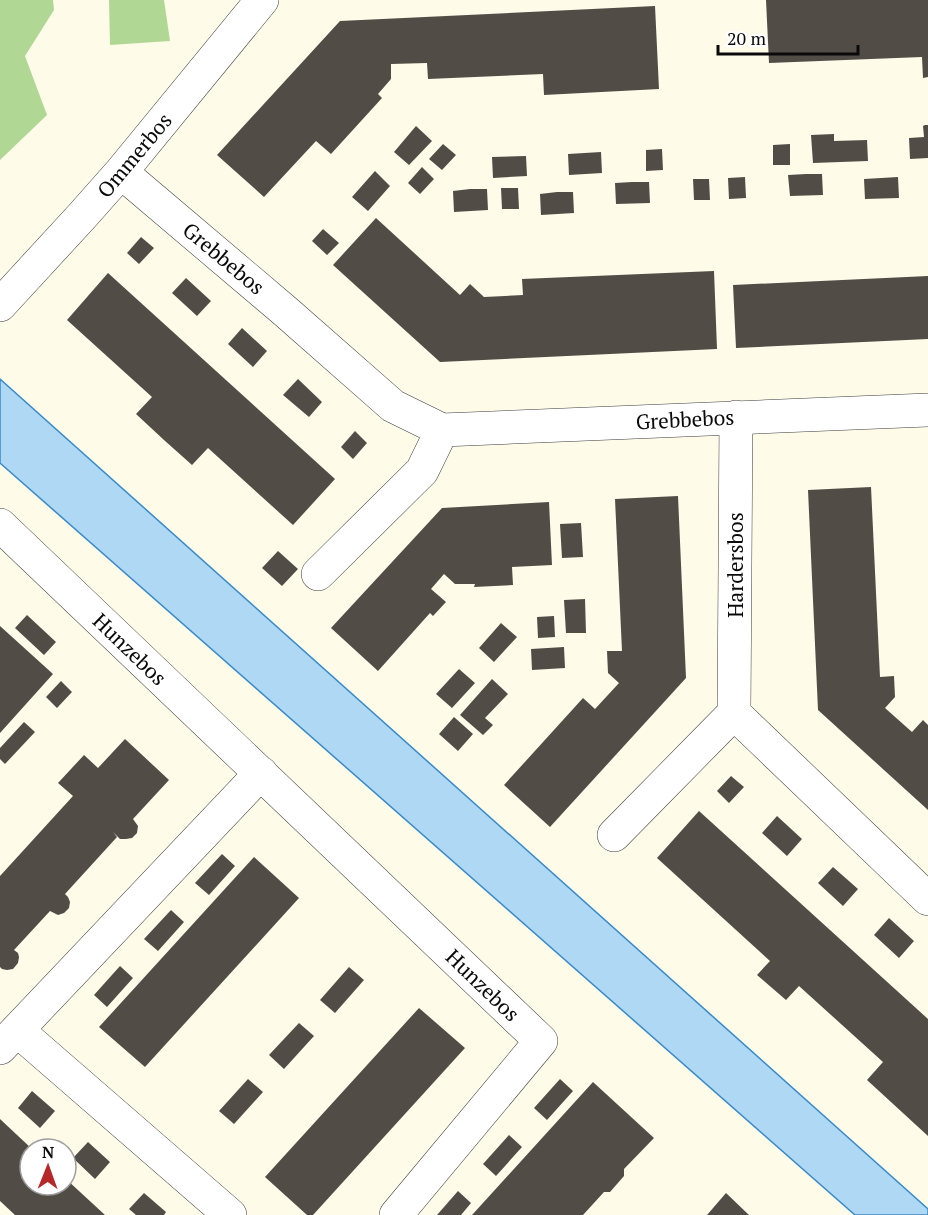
<svg xmlns="http://www.w3.org/2000/svg" width="928" height="1215" font-family="'PT Serif',serif">
<style>
.forest{fill:#b0d794}
.water{fill:#afd8f4;stroke:#388ac9;stroke-width:1.5}
.building{fill:#524c47}
.lines{fill:none;stroke-linecap:round;stroke-linejoin:round}
.minor-casing{stroke:#3d3d3d;stroke-width:34}
.minor{stroke:#fff;stroke-width:33}
.labels{text-anchor:middle;dominant-baseline:central;stroke-width:6;stroke-linejoin:round;paint-order:stroke}
.street-label{font-size:21px;fill:#0a0a0a;stroke:#fff}
</style>
<rect width="100%" height="100%" fill="#fefbe8"/>
<path class="forest" d="M 0,0 L 53,0 L 54,10 L 25,56 L 47,115 L 0,160 Z
M 109,0 L 164,0 L 170,41 L 110,45 Z"/>
<path class="water" d="M 0,379 L 928,1209 L 928,1215 L 855,1215 L 0,463 Z"/>
<path class="building" d="M 766,0 L 928,0 L 928,77 L 923,78 L 922,57 L 769,63 Z
M 655,6 L 659,89 L 544,95 L 543,74 L 428,79 L 427,63 L 391,64 L 391,79 L 378,94 L 382,98 L 331,154 L 316,141 L 264,197 L 217,155 L 340,21 Z
M 925,125 L 928,125 L 928,158 L 910,159 L 909,138 L 924,137 L 923,126 Z
M 416,126 L 432,141 L 409,165 L 394,152 Z
M 834,134 L 834,141 L 867,140 L 868,161 L 813,163 L 811,135 Z
M 443,144 L 456,155 L 442,170 L 429,159 Z
M 790,144 L 790,165 L 773,165 L 773,145 Z
M 662,149 L 663,170 L 646,171 L 646,150 Z
M 601,152 L 602,173 L 569,175 L 568,154 Z
M 526,156 L 527,176 L 493,178 L 492,157 Z
M 422,167 L 434,179 L 420,194 L 408,183 Z
M 375,171 L 390,186 L 368,211 L 352,197 Z
M 806,174 L 822,174 L 823,195 L 790,196 L 788,175 Z
M 745,177 L 746,198 L 729,199 L 728,178 Z
M 898,177 L 899,198 L 865,199 L 864,179 Z
M 693,179 L 709,179 L 710,200 L 694,200 Z
M 632,182 L 649,182 L 650,203 L 616,204 L 615,183 Z
M 501,188 L 518,188 L 519,209 L 502,209 Z
M 470,189 L 487,189 L 488,210 L 454,212 L 453,191 Z
M 557,192 L 573,192 L 574,213 L 541,215 L 540,194 Z
M 376,218 L 460,295 L 470,284 L 484,297 L 523,295 L 522,279 L 714,271 L 717,349 L 440,362 L 333,265 Z
M 323,229 L 339,243 L 327,255 L 312,241 Z
M 141,237 L 154,248 L 139,264 L 127,253 Z
M 108,273 L 335,479 L 293,525 L 208,448 L 192,465 L 164,440 L 136,414 L 152,397 L 67,320 Z
M 928,276 L 928,339 L 736,348 L 733,285 Z
M 186,278 L 211,301 L 197,316 L 172,293 Z
M 242,328 L 267,351 L 253,367 L 228,344 Z
M 298,379 L 322,402 L 309,417 L 283,395 Z
M 355,431 L 367,443 L 353,459 L 341,447 Z
M 871,487 L 880,677 L 894,676 L 895,697 L 885,708 L 912,732 L 923,720 L 928,725 L 928,810 L 818,710 L 808,490 Z
M 678,496 L 686,678 L 550,827 L 504,785 L 583,698 L 595,709 L 619,683 L 608,673 L 607,651 L 622,651 L 615,499 Z
M 549,502 L 552,565 L 512,567 L 513,585 L 474,587 L 475,584 L 455,584 L 444,574 L 431,589 L 446,602 L 433,616 L 430,613 L 378,671 L 331,628 L 442,508 Z
M 581,523 L 583,557 L 562,558 L 560,524 Z
M 278,551 L 298,569 L 282,586 L 262,568 Z
M 585,599 L 586,633 L 566,633 L 564,600 Z
M 27,615 L 56,642 L 44,655 L 15,628 Z
M 554,616 L 555,637 L 538,638 L 537,617 Z
M 501,623 L 517,637 L 494,662 L 479,648 Z
M 0,626 L 53,674 L 0,733 Z
M 564,647 L 565,668 L 532,670 L 531,649 Z
M 459,669 L 475,683 L 452,708 L 436,694 Z
M 492,679 L 508,694 L 485,718 L 493,725 L 483,735 L 460,715 Z
M 61,681 L 72,692 L 57,708 L 46,697 Z
M 454,717 L 473,734 L 458,751 L 439,734 Z
M 24,722 L 35,732 L 5,764 L 0,759 L 0,748 Z
M 125,739 L 169,780 L 133,819 L 138,826 L 137,833 L 132,838 L 126,839 L 120,839 L 113,832 L 117,837 L 65,894 L 68,897 L 70,902 L 69,908 L 64,913 L 58,915 L 50,911 L 14,950 L 18,953 L 19,957 L 18,963 L 13,969 L 7,970 L 2,969 L 0,967 L 0,876 L 73,796 L 58,783 L 84,755 L 98,768 Z
M 731,776 L 744,787 L 729,803 L 717,791 Z
M 699,811 L 928,1019 L 928,1136 L 867,1080 L 883,1062 L 799,986 L 786,1000 L 757,975 L 770,961 L 657,858 Z
M 777,816 L 802,839 L 787,856 L 762,833 Z
M 222,854 L 235,866 L 209,895 L 195,883 Z
M 254,857 L 299,898 L 145,1067 L 99,1027 Z
M 833,867 L 858,889 L 843,906 L 818,883 Z
M 171,910 L 184,922 L 158,951 L 144,939 Z
M 889,918 L 914,941 L 899,958 L 874,935 Z
M 120,966 L 133,978 L 107,1007 L 94,995 Z
M 349,967 L 364,980 L 335,1013 L 320,1000 Z
M 419,1008 L 465,1048 L 313,1215 L 307,1215 L 265,1177 Z
M 299,1023 L 314,1036 L 284,1069 L 269,1055 Z
M 248,1079 L 263,1092 L 234,1124 L 219,1111 Z
M 560,1079 L 573,1091 L 547,1120 L 534,1108 Z
M 593,1082 L 654,1138 L 624,1169 L 624,1176 L 610,1192 L 604,1192 L 583,1215 L 472,1215 Z
M 32,1091 L 55,1111 L 40,1128 L 18,1108 Z
M 0,1119 L 32,1149 L 30,1149 L 30,1185 L 66,1185 L 66,1179 L 105,1215 L 15,1215 L 0,1201 Z
M 509,1135 L 522,1147 L 496,1176 L 483,1164 Z
M 88,1142 L 110,1162 L 95,1179 L 73,1158 Z
M 458,1191 L 471,1203 L 461,1215 L 437,1215 Z
M 144,1193 L 166,1212 L 164,1215 L 136,1215 L 129,1209 Z
M 726,1193 L 749,1215 L 707,1215 Z"/>
<g class="lines">
<g class="minor-casing">
<path id="minor" d="M 121,172 L 285,311 L 393,406 L 442,430 L 928,410
M 0,305 L 82,216 L 121,172 L 262,0
M 736,417 L 734,713 L 928,899
M 0,525 L 541,1041 L 396,1215
M 318,574 L 422,471 L 442,430
M 614,835 L 734,713
M 17,1030 L 230,1215
M 0,1048 L 261,773"/>
</g>
<use href="#minor" class="minor"/>
</g>
<g class="labels">
<g class="street-label">
<text transform="translate(134 155) rotate(-50)">Ommerbos</text>
<text transform="translate(224 258) rotate(40)">Grebbebos</text>
<text transform="translate(685 419) rotate(-3)">Grebbebos</text>
<text transform="translate(735 565) rotate(-90)">Hardersbos</text>
<text transform="translate(130 649) rotate(44)">Hunzebos</text>
<text transform="translate(483 985) rotate(44)">Hunzebos</text>
</g>
</g>
<g transform="translate(48 1167) rotate(1)"><circle r="28" fill="#ffffff" stroke="#9d9d9d" stroke-width="1.5"/>
<path d="M0-4.5L10 22L0 15L-10 22Z" fill="#b52729"/>
<text y="-9" font-size="16" font-weight="bold" text-anchor="middle" fill="#0a0a0a">N</text>
</g>
<path d="M718 45v9h140v-9" fill="none" stroke="#0a0a0a" stroke-width="3"/>
<text x="727" y="45" font-size="18" fill="#0a0a0a" stroke="#ffffff" stroke-width="4.5" paint-order="stroke">20 m</text>
</svg>
